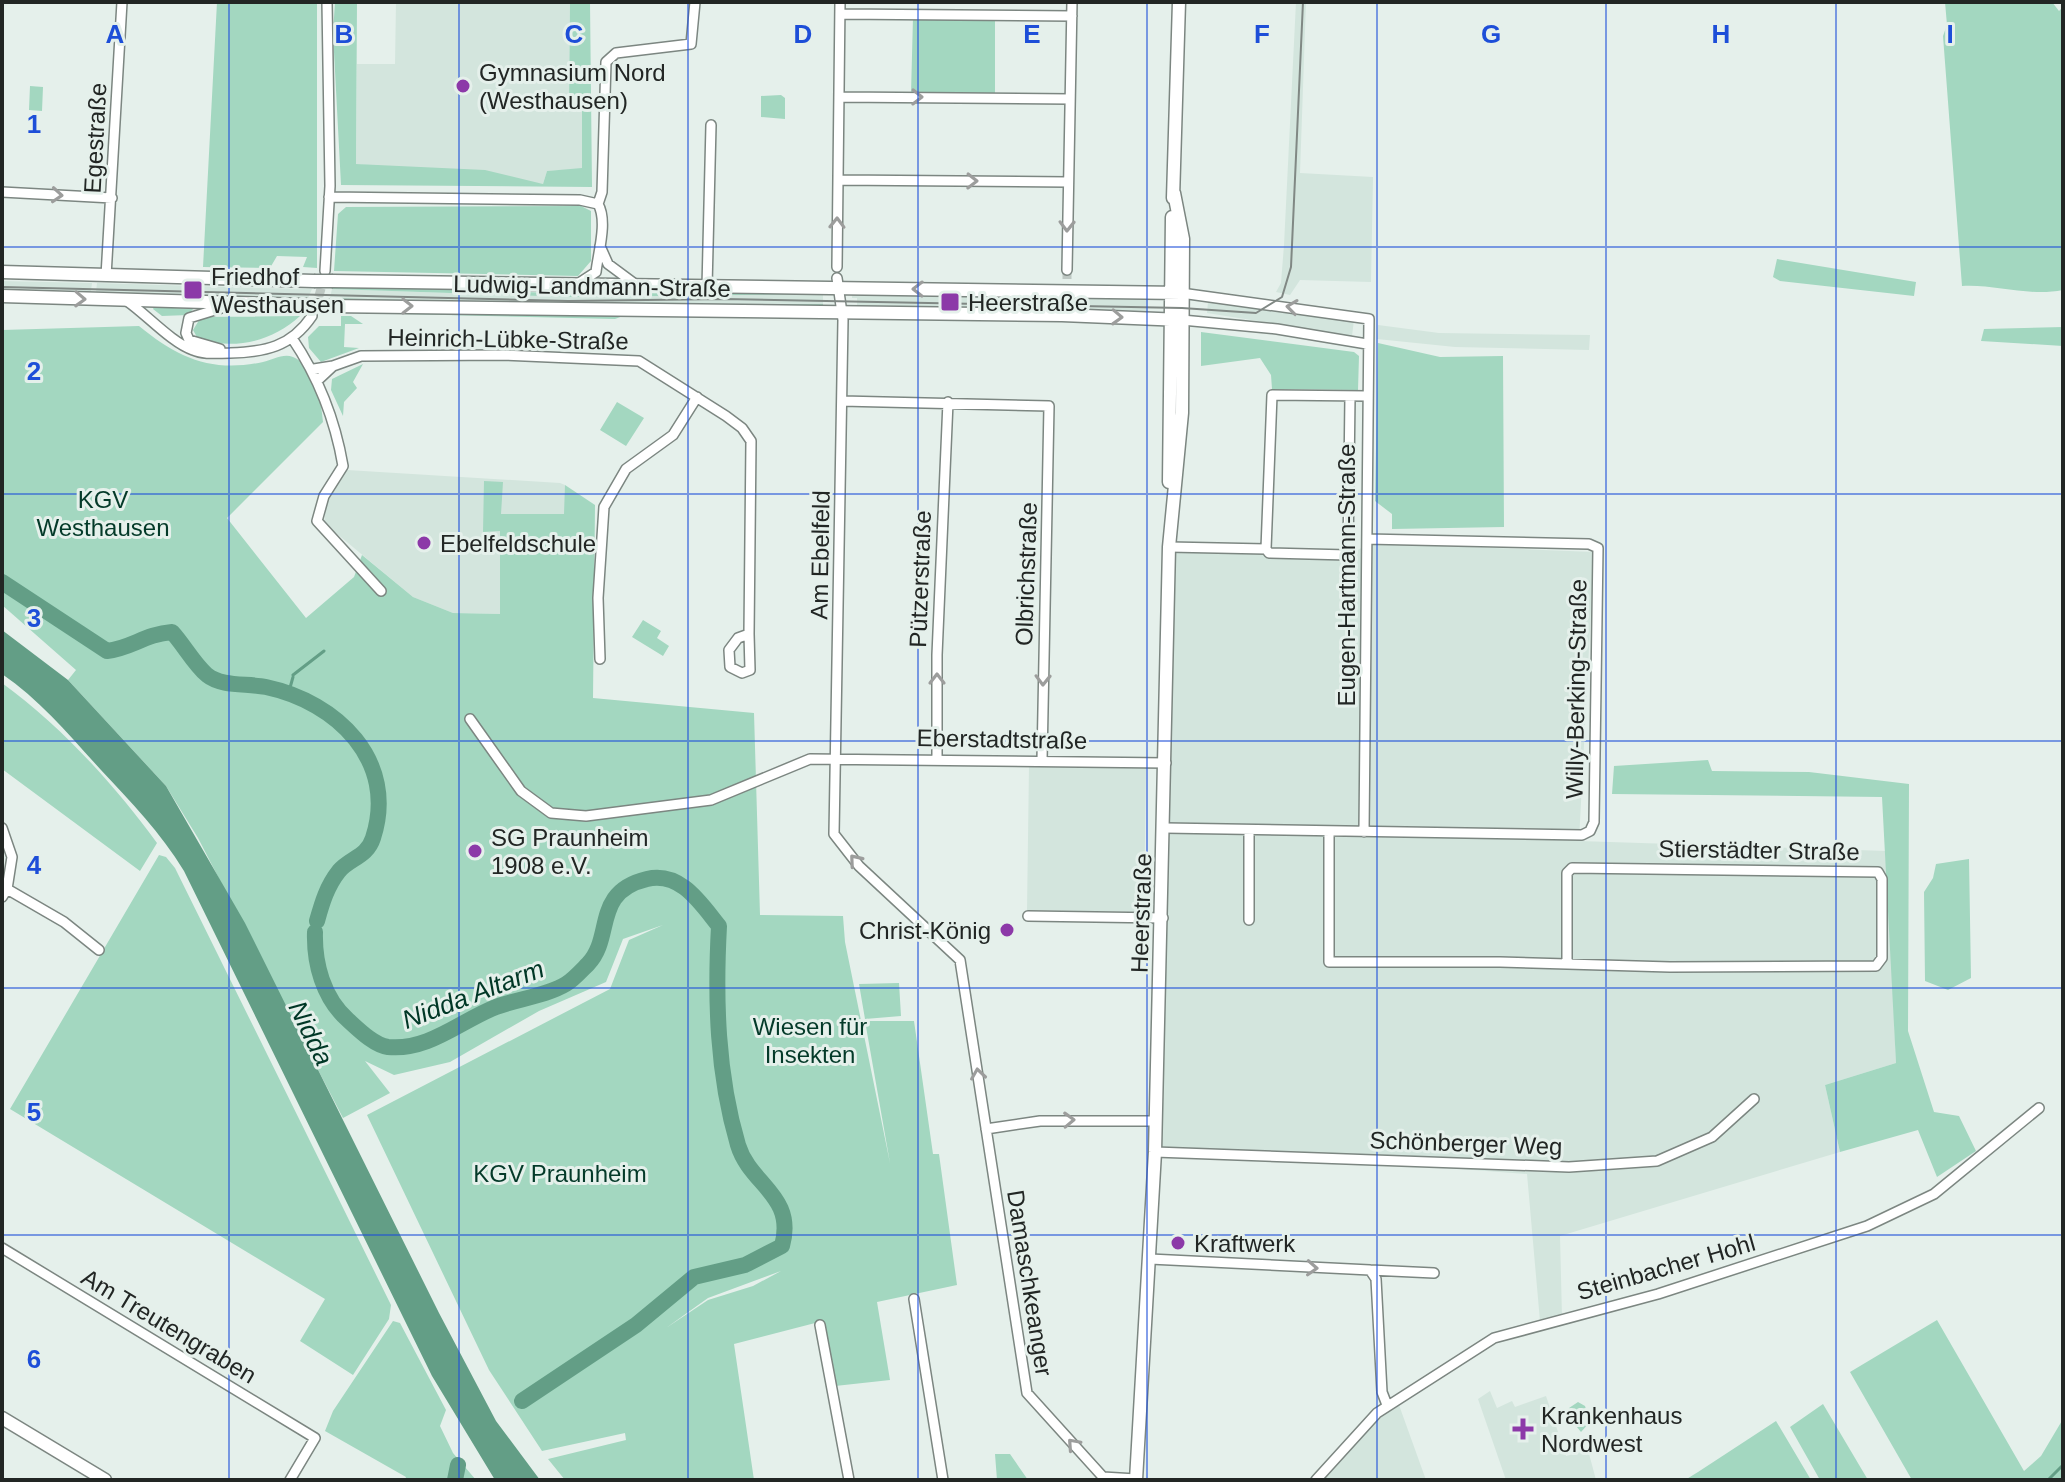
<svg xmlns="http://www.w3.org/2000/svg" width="2065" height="1482" font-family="Arial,sans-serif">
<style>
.built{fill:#d3e5dd}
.green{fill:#a3d7c0;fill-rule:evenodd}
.water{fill:#639e86}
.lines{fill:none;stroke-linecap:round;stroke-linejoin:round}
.stream{stroke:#639e86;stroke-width:3}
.river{stroke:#639e86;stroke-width:16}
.minor-tunnel{stroke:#bec8c3;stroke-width:9;stroke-dasharray:9 4.5;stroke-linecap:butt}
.minor-casing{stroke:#7c8681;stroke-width:12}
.major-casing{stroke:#7c8681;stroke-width:15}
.minor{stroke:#fff;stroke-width:9}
.major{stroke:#fff;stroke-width:12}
.tram{stroke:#808884;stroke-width:2}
.major-bridge-casing{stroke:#7c8681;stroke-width:15;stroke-linecap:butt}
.major-bridge{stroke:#fff;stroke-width:12}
.oneway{stroke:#9c9d9c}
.grid{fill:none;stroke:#1d4ed8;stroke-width:2;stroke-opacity:0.55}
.poi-dot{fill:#8c39a8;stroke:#e5f0eb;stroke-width:3}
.labels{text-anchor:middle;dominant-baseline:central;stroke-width:6;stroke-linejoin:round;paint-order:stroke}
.poi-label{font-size:24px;fill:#222624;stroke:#e5f0eb;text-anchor:start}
.street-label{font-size:24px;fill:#222624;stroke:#e5f0eb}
.park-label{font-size:24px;fill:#043a29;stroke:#e5f0eb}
.water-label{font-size:26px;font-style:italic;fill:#003726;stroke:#e5f0eb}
.grid-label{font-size:26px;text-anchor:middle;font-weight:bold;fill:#1d4ed8;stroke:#e5f0eb;stroke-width:6;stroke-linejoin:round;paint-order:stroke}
</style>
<rect width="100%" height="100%" fill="#e5f0eb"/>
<path class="built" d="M 396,2 L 570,2 L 569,102 L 582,103 L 582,169 L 547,171 L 543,184 L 356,164 L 357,64 L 395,64 Z
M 1296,2 L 1306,2 L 1300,173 L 1373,177 L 1371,282 L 1300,280 L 1290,295 L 1276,292 L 1281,283 L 1284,245 Z
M 2,281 L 92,283 L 91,291 L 2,289 Z
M 97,283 L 261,288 L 312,289 L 308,298 L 96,292 Z
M 332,289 L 570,297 L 823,294 L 823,304 L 478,303 L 330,298 Z
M 852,292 L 1024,296 L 1024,310 L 857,306 L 857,298 L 852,298 Z
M 1059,297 L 1148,299 L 1148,311 L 1059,309 L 1052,302 Z
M 1208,302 L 1354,320 L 1352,336 L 1207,313 Z
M 1378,325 L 1439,333 L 1590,335 L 1589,350 L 1455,347 L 1377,339 Z
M 347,470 L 560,483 L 565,485 L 565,514 L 500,531 L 500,614 L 453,613 L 413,597 L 324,523 L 327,498 Z
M 1371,543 L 1594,552 L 1579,841 L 1887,851 L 1896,1063 L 1825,1085 L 1840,1152 L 1560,1236 L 1562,1317 L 1540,1321 L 1527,1174 L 1155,1146 L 1167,547 L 1352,553 Z
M 1029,766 L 1146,768 L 1144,912 L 1027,910 Z
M 1490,1391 L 1497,1408 L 1512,1401 L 1515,1407 L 1546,1396 L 1566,1456 L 1588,1450 L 1596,1480 L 1506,1480 L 1478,1399 Z
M 1399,1405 L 1426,1480 L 1321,1480 L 1377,1419 Z"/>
<path class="green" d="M 217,2 L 317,2 L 317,268 L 303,267 L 307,257 L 277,256 L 270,268 L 203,267 Z
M 335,2 L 357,2 L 356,164 L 485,170 L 543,184 L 547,171 L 582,168 L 582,103 L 569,103 L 570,2 L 590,2 L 592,187 L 341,185 L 333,33 Z
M 1945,2 L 2052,2 L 2059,11 L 2063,7 L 2063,290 C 2029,297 1995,284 1962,286 L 1943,36 L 1947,25 Z
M 913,17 L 995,18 L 995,95 L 911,94 Z
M 30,86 L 43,87 L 42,111 L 29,110 Z
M 781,95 L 785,98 L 785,119 L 761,117 L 761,96 Z
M 581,206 L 591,211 L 591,261 L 578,276 L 334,271 L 338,214 L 346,207 Z
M 1777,259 L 1916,282 L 1914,296 L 1780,281 L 1773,277 Z
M 332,286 L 589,294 L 823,291 L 823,294 L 570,297 L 332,289 Z
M 330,298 L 578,305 L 823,304 L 823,308 L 328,300 Z
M 153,309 L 154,307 L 193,309 L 188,315 L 162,316 Z
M 358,313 L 622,315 L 623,316 L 615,319 Z
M 300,316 C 272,342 234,350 198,339 L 193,330 L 201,317 Z
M 341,316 L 351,316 L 363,324 L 345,324 L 344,347 L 359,348 L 321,362 L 309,348 L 308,337 L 319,326 L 341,326 Z
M 139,326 C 178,358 212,373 263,362 C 273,360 283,353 293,357 C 313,364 322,403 323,422 L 227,518 L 306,618 L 354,577 L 362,555 L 413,597 L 453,613 L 500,614 L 500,531 L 483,532 L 484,481 L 503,482 L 501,514 L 564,514 L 565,485 L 595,505 L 593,698 L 754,713 L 760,915 L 843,916 L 845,942 L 890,1163 L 865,1021 L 914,1021 L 933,1154 L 939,1154 L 957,1285 L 877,1302 L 890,1380 L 826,1387 L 819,1322 L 734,1344 L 754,1480 L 565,1480 L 548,1459 L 626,1440 L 625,1433 L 542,1451 L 489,1370 L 367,1115 L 610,989 L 629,940 L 663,925 L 623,939 L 606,982 L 539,1011 L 450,1062 L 394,1075 L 365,1061 L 390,1093 L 343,1118 L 198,838 L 166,786 L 68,680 L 76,670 L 2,605 L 2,330 ZM 781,1271 L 753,1286 L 708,1300 L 666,1328 L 708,1298 Z
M 2063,327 L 2063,346 L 1981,341 L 1984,329 Z
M 1201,332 L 1354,352 L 1359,356 L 1358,390 L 1272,389 L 1271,375 L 1260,358 L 1201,366 Z
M 1378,343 L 1440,357 L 1503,356 L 1504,527 L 1392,529 L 1392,514 L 1375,501 Z
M 363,364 L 353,382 L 357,388 L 344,402 L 343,416 L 331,390 L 332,379 Z
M 617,402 L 644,418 L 626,446 L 600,430 Z
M 643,620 L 661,631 L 657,638 L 669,646 L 663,656 L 632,637 Z
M 2,683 C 61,726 114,784 157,843 L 140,871 L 2,769 Z
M 1708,760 L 1712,771 L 1809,772 L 1909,784 L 1908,1031 L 1934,1112 L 1959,1116 L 1976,1151 L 1937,1177 L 1918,1130 L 1840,1152 L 1825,1085 L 1896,1063 L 1882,797 L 1612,794 L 1614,766 Z
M 159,855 L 166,857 L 175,868 L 391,1305 L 389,1319 L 353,1375 L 300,1341 L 325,1299 L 10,1109 Z
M 1969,859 L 1971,978 L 1948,990 L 1925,981 L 1924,892 L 1933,878 L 1936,864 Z
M 899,983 L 901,1016 L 865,1019 L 859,984 Z
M 1937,1320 L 2024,1471 L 2041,1456 L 2063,1419 L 2063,1477 L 2060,1480 L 1912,1480 L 1850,1372 Z
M 393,1321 L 400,1323 L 446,1410 L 440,1426 L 453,1453 L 476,1480 L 405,1480 L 406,1477 L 325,1431 L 333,1411 Z
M 1578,1402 L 1585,1406 L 1590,1422 L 1581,1432 L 1568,1416 L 1569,1408 Z
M 1823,1404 L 1868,1480 L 1820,1480 L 1790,1427 Z
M 1776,1421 L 1811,1480 L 1685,1480 L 1698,1472 Z
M 995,1454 L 1010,1454 L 1028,1480 L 997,1480 Z"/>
<path class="water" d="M 2,630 L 68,680 L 166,786 L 245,923 L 439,1313 L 496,1421 L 540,1480 L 495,1480 L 432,1376 L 184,871 C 161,833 131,802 101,770 C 70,736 40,700 2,674 Z"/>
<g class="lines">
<path class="stream" d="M 293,675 L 324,651
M 288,695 L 293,677
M 2048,1480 L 2063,1465"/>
<path class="river" d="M 2,582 L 107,651 C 132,648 145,634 172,632 C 184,645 194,664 207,675 C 222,687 247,683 266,687 C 337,702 398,761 373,838 C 367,857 350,858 339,871 C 327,886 322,903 317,921
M 315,932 C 314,963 323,998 348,1020 C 359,1030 374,1045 388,1047 C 429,1051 460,1021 496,1007 C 517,999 546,996 566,984 C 573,980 582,970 588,964 C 614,937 592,892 647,879 C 681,871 701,904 719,926 C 715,999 717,1074 738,1145 C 750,1185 796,1195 782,1246 L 745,1265 L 694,1277 L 636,1325 L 522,1401
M 455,1480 L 458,1465"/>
<path class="minor-tunnel" d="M 1067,270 L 1067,282
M 315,310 L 324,278"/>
<g class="minor-casing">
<path id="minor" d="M 840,14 L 1072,16
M 839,97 L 1070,99
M 838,180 L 1068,182
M 2,192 L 112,198
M 329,197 L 580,200 L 598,204
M 600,246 L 608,264 L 635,284
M 837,267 L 840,2
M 1067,270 L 1072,2
M 325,271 L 330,186 L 327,2
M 106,276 L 122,2
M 837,278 L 843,320 L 834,834 L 859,866 L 960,960 L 1027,1393 L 1103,1477 L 1136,1479
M 579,283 L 596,272 C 598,253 608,221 598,204 L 602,192 L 606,62 L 616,53 L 691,44 L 695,2
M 707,287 L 711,125
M 1181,293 L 1369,319 L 1364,832
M 127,301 C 146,314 172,343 193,350 C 204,355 218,353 230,353 C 265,352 291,347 312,316
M 1182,320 L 1277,329 L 1367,344
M 292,338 C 319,378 335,419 343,466 L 324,496 L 317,521 L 381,591
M 220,349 L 189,340 L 186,333 L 189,318 L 228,306
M 333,366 L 361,356 L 505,355 L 639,361 L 726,416 L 742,428 L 751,441 L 749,634
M 314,369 L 333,366 L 318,380
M 842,401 L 1049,406 L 1042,760
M 1169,547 L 1266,549 L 1272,395 L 1367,396
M 1266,549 L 1269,553 L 1348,555 L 1350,396
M 749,634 L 750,670 L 742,673 L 730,667 L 729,650 L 738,638 Z
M 600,659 L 598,598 L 604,507 L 626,469 L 673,435 L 697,397
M 470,719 L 521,791 L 551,813 L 586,816 L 711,800 L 810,759 L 1166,763
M 937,757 L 937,655 L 948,402
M 2,828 L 12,857 L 7,889
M 1165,828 L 1582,835 L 1590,831 L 1594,822 L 1598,548 L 1589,544 L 1367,539
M 1329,832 L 1329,962 L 1500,962 L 1670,967 L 1876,966 L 1882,958 L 1882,879 L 1878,872 L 1572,868 L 1567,873 L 1567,964
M 2,897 L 7,889 L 64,922 L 99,950
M 1028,916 L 1163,918
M 1249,920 L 1249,830
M 986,1129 L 1040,1121 L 1156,1121
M 1155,1152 L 1569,1167 L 1657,1161 L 1712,1137 L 1754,1099
M 2,1248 L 315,1438 L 290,1480
M 1150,1259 L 1370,1270 L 1376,1279 L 1382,1392 L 1387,1405
M 1370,1270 L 1434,1273
M 914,1299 L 943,1480
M 820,1325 L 849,1480
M 1316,1480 L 1377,1413 L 1494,1338 L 1658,1294 L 1867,1226 L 1934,1194 L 2039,1108"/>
</g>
<g class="major-casing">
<path id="major" d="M 1173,198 L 1179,2
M 2,272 L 314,281
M 333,281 L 1181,293
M 2,296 L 305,305
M 329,306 L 1062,315 L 1182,320
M 1169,482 L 1172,217
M 2,1418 L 105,1480
M 1136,1480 L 1155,1152 L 1169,547 L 1182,413 L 1183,239 L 1174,193"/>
</g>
<use href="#minor" class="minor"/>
<use href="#major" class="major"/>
<path class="tram" d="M 2,287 L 568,301 L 724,299 L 1182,308 L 1256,313 L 1282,297 L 1291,267 L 1303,2"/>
<g class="major-bridge-casing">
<path id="major-bridge" d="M 314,281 L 333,281
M 305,305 L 329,306"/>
</g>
<use href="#major-bridge" class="major-bridge"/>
</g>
<defs><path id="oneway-chevron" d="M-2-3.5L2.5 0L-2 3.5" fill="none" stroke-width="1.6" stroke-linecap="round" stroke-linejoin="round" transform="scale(2)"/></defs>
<g class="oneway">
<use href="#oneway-chevron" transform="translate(917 97) rotate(1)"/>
<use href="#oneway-chevron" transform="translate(972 181) rotate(1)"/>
<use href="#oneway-chevron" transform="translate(57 195) rotate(4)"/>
<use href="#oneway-chevron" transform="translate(837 223) rotate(-89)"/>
<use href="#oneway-chevron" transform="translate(1067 226) rotate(91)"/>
<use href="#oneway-chevron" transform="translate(918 289) rotate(-179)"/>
<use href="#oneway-chevron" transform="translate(80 299) rotate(2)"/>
<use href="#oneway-chevron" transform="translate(407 306)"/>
<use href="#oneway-chevron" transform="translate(1292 307) rotate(-172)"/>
<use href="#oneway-chevron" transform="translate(1117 317) rotate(2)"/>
<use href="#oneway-chevron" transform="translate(937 679) rotate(-90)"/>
<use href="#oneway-chevron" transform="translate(1043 680) rotate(91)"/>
<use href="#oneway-chevron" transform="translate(855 860) rotate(-130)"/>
<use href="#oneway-chevron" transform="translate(978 1074) rotate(-98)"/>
<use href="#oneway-chevron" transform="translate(1069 1120) rotate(-2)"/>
<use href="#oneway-chevron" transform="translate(1312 1268) rotate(3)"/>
<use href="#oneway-chevron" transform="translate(1073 1444) rotate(-132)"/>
</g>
<path class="grid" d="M 229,2 L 229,1480M 459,2 L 459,1480M 688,2 L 688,1480M 918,2 L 918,1480M 1147,2 L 1147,1480M 1377,2 L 1377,1480M 1606,2 L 1606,1480M 1836,2 L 1836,1480M 2,247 L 2063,247M 2,494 L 2063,494M 2,741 L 2063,741M 2,988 L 2063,988M 2,1235 L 2063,1235"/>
<g class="poi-dot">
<circle cx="463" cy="86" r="8"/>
<rect x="183" y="280" width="20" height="20" rx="4"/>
<rect x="940" y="292" width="20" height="20" rx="4"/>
<circle cx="424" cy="543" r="8"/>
<circle cx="475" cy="851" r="8"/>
<circle cx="1007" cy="930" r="8"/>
<circle cx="1178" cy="1243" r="8"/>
<path d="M1519 1417h8v8h8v8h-8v8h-8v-8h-8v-8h8z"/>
</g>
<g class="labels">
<g class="poi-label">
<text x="479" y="72">Gymnasium Nord<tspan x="479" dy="28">(Westhausen)</tspan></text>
<text x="211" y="276">Friedhof<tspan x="211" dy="28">Westhausen</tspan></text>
<text x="968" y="302">Heerstraße</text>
<text x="440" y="543">Ebelfeldschule</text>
<text x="491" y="837">SG Praunheim<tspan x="491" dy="28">1908 e.V.</tspan></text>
<text x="991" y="930" text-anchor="end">Christ-König</text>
<text x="1194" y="1243">Kraftwerk</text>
<text x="1541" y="1415">Krankenhaus<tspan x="1541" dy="28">Nordwest</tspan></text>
</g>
<g class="street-label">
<text transform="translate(95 138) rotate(-87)">Egestraße</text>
<text transform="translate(592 286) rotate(1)">Ludwig-Landmann-Straße</text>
<text transform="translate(508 339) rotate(1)">Heinrich-Lübke-Straße</text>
<text transform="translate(820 555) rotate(-89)">Am Ebelfeld</text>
<text transform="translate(1026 574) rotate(-88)">Olbrichstraße</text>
<text transform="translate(1346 575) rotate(-90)">Eugen-Hartmann-Straße</text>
<text transform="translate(920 579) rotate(-88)">Pützerstraße</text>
<text transform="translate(1576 689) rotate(-89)">Willy-Berking-Straße</text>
<text transform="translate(1002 739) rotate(1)">Eberstadtstraße</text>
<text transform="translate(1759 850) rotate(1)">Stierstädter Straße</text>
<text transform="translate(1141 913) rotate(-88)">Heerstraße</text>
<text transform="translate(1466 1143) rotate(2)">Schönberger Weg</text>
<text transform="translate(1666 1267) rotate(-16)">Steinbacher Hohl</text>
<text transform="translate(1030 1283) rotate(81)">Damaschkeanger</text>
<text transform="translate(169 1326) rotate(31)">Am Treutengraben</text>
</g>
<g class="park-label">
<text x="103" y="499">KGV<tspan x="103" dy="28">Westhausen</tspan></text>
<text x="810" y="1026">Wiesen für<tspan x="810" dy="28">Insekten</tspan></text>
<text x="560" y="1173">KGV Praunheim</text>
</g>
<g class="water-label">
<text transform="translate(473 994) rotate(-21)">Nidda Altarm</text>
<text transform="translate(311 1033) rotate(64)">Nidda</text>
</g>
</g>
<g class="grid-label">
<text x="115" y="43">A</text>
<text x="344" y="43">B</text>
<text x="574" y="43">C</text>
<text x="803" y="43">D</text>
<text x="1032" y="43">E</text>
<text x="1262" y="43">F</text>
<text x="1491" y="43">G</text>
<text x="1721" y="43">H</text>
<text x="1950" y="43">I</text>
<text x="34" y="133">1</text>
<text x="34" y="380">2</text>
<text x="34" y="627">3</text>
<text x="34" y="874">4</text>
<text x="34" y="1121">5</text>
<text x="34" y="1368">6</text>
</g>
<rect width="2065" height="1482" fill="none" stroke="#222624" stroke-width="8"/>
</svg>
